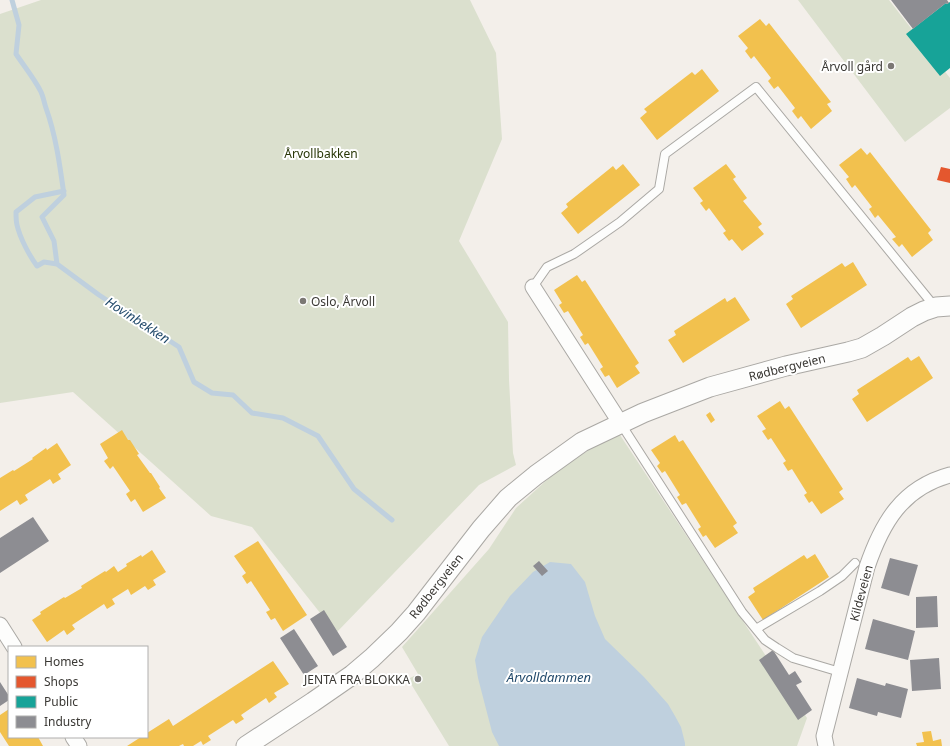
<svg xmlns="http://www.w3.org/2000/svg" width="950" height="746" font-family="'Noto Sans',sans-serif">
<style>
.green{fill:#dbe0ce}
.water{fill:#bfd0de}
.homes{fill:#f2c14e}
.shops{fill:#e4572e}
.public{fill:#17a398}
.industry{fill:#8d8d92}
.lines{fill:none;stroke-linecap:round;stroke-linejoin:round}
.stream{stroke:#bfd0de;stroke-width:5}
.service-casing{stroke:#aaa8a4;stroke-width:10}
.minor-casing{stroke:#aaa8a4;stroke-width:17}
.tertiary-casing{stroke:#aaa8a4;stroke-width:21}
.service{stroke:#fdfdfc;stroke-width:8}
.minor{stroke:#fdfdfc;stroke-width:15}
.tertiary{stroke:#fdfdfc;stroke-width:19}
.poi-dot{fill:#7b7874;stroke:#fff;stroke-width:1.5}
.labels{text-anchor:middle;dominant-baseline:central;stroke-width:4;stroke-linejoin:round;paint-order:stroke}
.poi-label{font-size:12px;fill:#3a3834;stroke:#fff;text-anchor:end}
.park-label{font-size:12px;fill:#283606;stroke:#fff}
.street-label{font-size:12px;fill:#3a3834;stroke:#fff}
.water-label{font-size:13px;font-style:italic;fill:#224a6b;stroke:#fff}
</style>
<rect width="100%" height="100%" fill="#f3efea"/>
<path class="green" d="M 41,0 L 470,0 L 496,53 L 502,139 L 459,241 L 508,322 L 509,380 L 513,453 L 516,465 L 479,485 L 336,633 L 252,527 L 211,516 L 73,392 L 0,403 L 0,14 Z
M 798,0 L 889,0 L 950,78 L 950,108 L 905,142 Z
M 618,432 L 807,718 L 797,746 L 449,746 L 408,679 L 418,674 L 402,647 L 489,549 L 516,508 L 560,468 Z"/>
<path class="water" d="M 550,562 L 571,564 L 585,582 L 595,616 L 605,639 L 644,677 L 668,704 L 675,716 L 681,727 L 685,743 L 685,746 L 499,746 L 492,732 L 478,678 L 475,660 L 482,637 L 510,596 L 533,572 Z"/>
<path class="homes" d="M 760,19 L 766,26 L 769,23 L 831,102 L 827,104 L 832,111 L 811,129 L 801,116 L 798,119 L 792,111 L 795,108 L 778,86 L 774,89 L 768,81 L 771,78 L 754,56 L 751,59 L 745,51 L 748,48 L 738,36 Z
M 702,69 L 719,91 L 657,140 L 640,118 L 647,112 L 644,109 L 692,72 L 695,75 Z
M 861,148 L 867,155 L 870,152 L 931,230 L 928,233 L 933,240 L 912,257 L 902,244 L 899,247 L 892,239 L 896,237 L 878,215 L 875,218 L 869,209 L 872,207 L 855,185 L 852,188 L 846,179 L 849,177 L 839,165 Z
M 623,164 L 640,185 L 578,234 L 561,213 L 568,207 L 566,204 L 613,166 L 616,170 Z
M 726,164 L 736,177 L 733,179 L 747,198 L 743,201 L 762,224 L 758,227 L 764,234 L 742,251 L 732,239 L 729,241 L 723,233 L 726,231 L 709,208 L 706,211 L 700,203 L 703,201 L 693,188 Z
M 853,262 L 867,285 L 801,328 L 786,304 L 793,299 L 791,296 L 842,263 L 845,267 Z
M 577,275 L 582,282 L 585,280 L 639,363 L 635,366 L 640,373 L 617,388 L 609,375 L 605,377 L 600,369 L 603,367 L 588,343 L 585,345 L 580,337 L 583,335 L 568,311 L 564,313 L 559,305 L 562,303 L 554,290 Z
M 735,297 L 750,320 L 683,363 L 668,340 L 676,335 L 674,331 L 725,298 L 727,302 Z
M 919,356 L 933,378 L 867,422 L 852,399 L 859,394 L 857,390 L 908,357 L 911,361 Z
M 780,401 L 785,409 L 789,406 L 843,489 L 839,492 L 844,499 L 821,514 L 812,501 L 809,503 L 804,495 L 807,493 L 792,469 L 788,471 L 783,463 L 786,461 L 771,438 L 768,440 L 762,431 L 766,429 L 757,416 Z
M 710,412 L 715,420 L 711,423 L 706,415 Z
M 122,430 L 128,440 L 130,440 L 139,454 L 137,455 L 150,473 L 151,473 L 160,487 L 159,488 L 166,498 L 143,512 L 135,499 L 131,502 L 126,494 L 130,491 L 113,466 L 110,469 L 104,461 L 108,458 L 100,444 Z
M 675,435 L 679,442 L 683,440 L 737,523 L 733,526 L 738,533 L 715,548 L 706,535 L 703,537 L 698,529 L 701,527 L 686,503 L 682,505 L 677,497 L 680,495 L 665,471 L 662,473 L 657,466 L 660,463 L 651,450 Z
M 57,443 L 71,465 L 58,474 L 61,479 L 53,484 L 50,479 L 25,495 L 28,500 L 20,505 L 17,500 L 0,511 L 0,478 L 13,470 L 14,471 L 33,459 L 32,458 L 46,448 L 47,450 Z
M 258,541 L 307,615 L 283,631 L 275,618 L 271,620 L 266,612 L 270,610 L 251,581 L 247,584 L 242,576 L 246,573 L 234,556 Z
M 152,550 L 166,572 L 153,580 L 156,585 L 148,590 L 145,586 L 131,595 L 128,589 L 112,599 L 115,604 L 107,609 L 104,604 L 72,625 L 75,629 L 67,635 L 64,630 L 47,642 L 32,620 L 41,614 L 40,612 L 64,597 L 65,598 L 82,588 L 81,586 L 105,571 L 106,572 L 114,566 L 118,572 L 127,566 L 126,564 L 141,555 L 142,557 Z
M 815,554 L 829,577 L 763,620 L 748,597 L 755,592 L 753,588 L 804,555 L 807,559 Z
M 273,661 L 289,684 L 274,693 L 277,697 L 269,703 L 266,698 L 241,715 L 244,719 L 236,724 L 233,720 L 208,736 L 211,740 L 203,745 L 201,741 L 193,746 L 184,746 L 183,744 L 179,746 L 127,746 L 141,737 L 147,737 L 147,733 L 169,719 L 173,726 Z
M 9,709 L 9,737 L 38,737 L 43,746 L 9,746 L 0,732 L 0,715 Z
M 931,731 L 933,741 L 941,739 L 942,746 L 917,746 L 916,743 L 924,742 L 922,732 Z"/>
<path class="shops" d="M 941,167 L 950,169 L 950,183 L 937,180 Z"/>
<path class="public" d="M 950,2 L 950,68 L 940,76 L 906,34 L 946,3 L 947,4 Z"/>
<path class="industry" d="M 891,0 L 947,0 L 949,3 L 947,4 L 946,3 L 913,29 Z
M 33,517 L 49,541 L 0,573 L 0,538 Z
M 890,558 L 918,565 L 909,596 L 881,588 Z
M 539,561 L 548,571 L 542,576 L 533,566 Z
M 937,596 L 938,627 L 916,628 L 916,597 Z
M 324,610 L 347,647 L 333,656 L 310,619 Z
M 873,619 L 915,631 L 908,660 L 865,649 Z
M 294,629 L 318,666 L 304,675 L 280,638 Z
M 773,650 L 789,675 L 795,671 L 802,682 L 796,685 L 812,710 L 798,720 L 759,660 Z
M 939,658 L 941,689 L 912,691 L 910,660 Z
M 857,678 L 885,686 L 886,683 L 908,689 L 901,718 L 878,712 L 877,716 L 849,708 Z
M 0,682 L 9,696 L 9,700 L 0,706 Z"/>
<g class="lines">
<path class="stream" d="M 12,0 L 19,25 L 16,54 C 24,66 33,77 40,90 C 43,95 44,102 46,108 C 56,136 60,166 64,195 L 42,217 L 54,241 L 57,264 L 99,295 L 179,347 L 194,382 L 212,393 L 233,395 L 252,413 L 283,418 L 318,436 L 354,489 L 392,520
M 57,264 L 44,262 L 37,266 C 29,255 20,238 17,225 C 16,221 16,216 16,212 L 35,197 L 64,191"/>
<g class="service-casing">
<path id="service" d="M 533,287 L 547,267 L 574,254 L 620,222 L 659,189 L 665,154 L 756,87 L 935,307
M 621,424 L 742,612 L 756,629 L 820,591 L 842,576 L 855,563
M 756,629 L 765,640 L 777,648 L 793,658 L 840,672"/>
</g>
<g class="minor-casing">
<path id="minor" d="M 533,287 L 621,424
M 0,625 L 14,647
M 73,737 L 79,746
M 826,746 L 824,736 L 867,567 C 882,523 902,488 950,475"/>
</g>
<g class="tertiary-casing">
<path id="tertiary" d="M 246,746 L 313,702 L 352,675 L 372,658 L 399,632 L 416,613 L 481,529 L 508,498 L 536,475 L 582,442 L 643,413 L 710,387 L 786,366 L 848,352 L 862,348 L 883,336 L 912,317 L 924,311 L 936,307 L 950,306"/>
</g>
<use href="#service" class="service"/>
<use href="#minor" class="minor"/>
<use href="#tertiary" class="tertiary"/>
</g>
<g class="poi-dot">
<circle cx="891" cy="66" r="4"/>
<circle cx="303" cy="301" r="4"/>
<circle cx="418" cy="679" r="4"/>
</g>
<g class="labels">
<g class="poi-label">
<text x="883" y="66">Årvoll gård</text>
<text x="311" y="301" text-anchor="start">Oslo, Årvoll</text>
<text x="410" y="679">JENTA FRA BLOKKA</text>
</g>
<g class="park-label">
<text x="321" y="153">Årvollbakken</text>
</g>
<g class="street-label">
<text transform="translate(787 367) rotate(-14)">Rødbergveien</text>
<text transform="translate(436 586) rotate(-52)">Rødbergveien</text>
<text transform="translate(861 593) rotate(-75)">Kildeveien</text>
</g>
<g class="water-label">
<text transform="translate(138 320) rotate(33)">Hovinbekken</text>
<text x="549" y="677">Årvolldammen</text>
</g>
</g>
<rect x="8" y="646" width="140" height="92" fill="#ffffff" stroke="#b0afae"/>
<rect x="16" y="656" width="20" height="12" fill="#f2c14e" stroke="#b0afae"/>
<text x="44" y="666" font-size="12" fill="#3a3834">Homes</text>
<rect x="16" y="676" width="20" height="12" fill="#e4572e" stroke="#b0afae"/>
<text x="44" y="686" font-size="12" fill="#3a3834">Shops</text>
<rect x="16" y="696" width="20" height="12" fill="#17a398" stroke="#b0afae"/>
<text x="44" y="706" font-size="12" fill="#3a3834">Public</text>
<rect x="16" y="716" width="20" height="12" fill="#8d8d92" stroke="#b0afae"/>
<text x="44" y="726" font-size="12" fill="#3a3834">Industry</text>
</svg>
